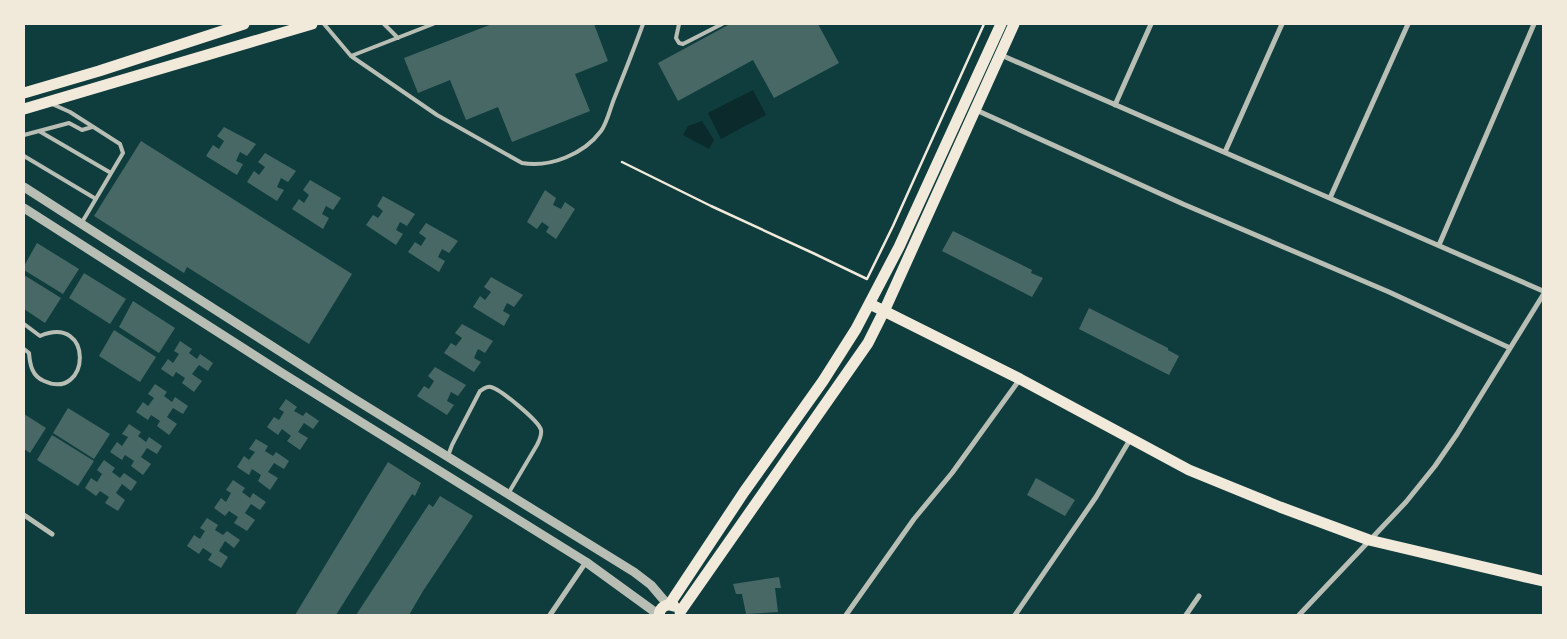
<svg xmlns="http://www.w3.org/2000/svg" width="1567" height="639" font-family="'Archivo Narrow',sans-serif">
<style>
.water{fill:#0a2a2b}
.building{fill:#486865}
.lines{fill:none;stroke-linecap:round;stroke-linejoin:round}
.path{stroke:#f1e9da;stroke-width:2.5}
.service{stroke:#b8beb3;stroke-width:4}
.minor{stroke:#b8beb3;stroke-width:5}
.tertiary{stroke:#b8beb3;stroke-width:9}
.primary{stroke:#f1e9da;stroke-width:11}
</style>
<rect width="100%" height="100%" fill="#0f3d3e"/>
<path class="water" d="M 753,90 L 766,115 L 721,139 L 708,113 Z
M 702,121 L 714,140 L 709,149 L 683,135 L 688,126 Z"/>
<path class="building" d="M 492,24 L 594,24 L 608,61 L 575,74 L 590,111 L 512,142 L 498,107 L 466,120 L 450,80 L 418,93 L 404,58 Z
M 730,24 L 818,24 L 839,63 L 774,98 L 753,60 L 678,101 L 658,63 Z
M 224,127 L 256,144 L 247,156 L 240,152 L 236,161 L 243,164 L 237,175 L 206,156 L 213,145 L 219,149 L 224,141 L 217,136 Z
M 141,141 L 352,274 L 309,344 L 187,267 L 184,273 L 94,216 Z
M 265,153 L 296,171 L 288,182 L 281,178 L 277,187 L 284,190 L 277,201 L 247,182 L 254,171 L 259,175 L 265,167 L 258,162 Z
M 310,180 L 341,198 L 333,210 L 326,206 L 322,214 L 329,218 L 323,229 L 292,209 L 299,199 L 304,203 L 309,195 L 303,190 Z
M 545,190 L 556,198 L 553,205 L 561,209 L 565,202 L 575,209 L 556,239 L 546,232 L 549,227 L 542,222 L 537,229 L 527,222 Z
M 383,196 L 415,214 L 407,226 L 400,222 L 396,230 L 403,234 L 396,245 L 366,225 L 373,215 L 378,218 L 383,211 L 377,206 Z
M 426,223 L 458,241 L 449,253 L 442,249 L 438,257 L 445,261 L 439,272 L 408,252 L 415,242 L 421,246 L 426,238 L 419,233 Z
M 953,231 L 1032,270 L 1031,273 L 1043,278 L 1032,297 L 942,251 Z
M 37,243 L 79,269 L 63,294 L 24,270 L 24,266 Z
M 84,273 L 126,299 L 110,324 L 69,298 Z
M 24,275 L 61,298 L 45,323 L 24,309 Z
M 491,277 L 523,295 L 514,307 L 507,303 L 503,311 L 510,315 L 504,326 L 473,307 L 480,296 L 485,300 L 491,292 L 484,287 Z
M 133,301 L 175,328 L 159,353 L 119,327 Z
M 1089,308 L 1168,348 L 1168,350 L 1179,356 L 1169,375 L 1079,329 Z
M 462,324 L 493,341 L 485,353 L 478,349 L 474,358 L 481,362 L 474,372 L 444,353 L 451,343 L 456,346 L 462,338 L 455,333 Z
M 114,330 L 156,357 L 140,382 L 99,356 Z
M 180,341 L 192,349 L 189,353 L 197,359 L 200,354 L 213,363 L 208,371 L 199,365 L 192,374 L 202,381 L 194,392 L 182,383 L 185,378 L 176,372 L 173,377 L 161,369 L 168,359 L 173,363 L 179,354 L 174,351 Z
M 435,367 L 466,385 L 458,396 L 451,392 L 447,401 L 454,405 L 447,415 L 417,396 L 424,386 L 429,389 L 434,381 L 428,376 Z
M 155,384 L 167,392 L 164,396 L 172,402 L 175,397 L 188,406 L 183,414 L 173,408 L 167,417 L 177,424 L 169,435 L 157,426 L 160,421 L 151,415 L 148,420 L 136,412 L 143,402 L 148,406 L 154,398 L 148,394 Z
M 286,399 L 297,407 L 294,411 L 303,416 L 306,412 L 319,421 L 313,429 L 304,423 L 298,432 L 308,438 L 300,450 L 287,441 L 291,436 L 282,429 L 278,435 L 267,427 L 274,417 L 279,420 L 284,412 L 279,409 Z
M 68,408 L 110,434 L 94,459 L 53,433 Z
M 24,414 L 46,428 L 30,453 L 24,449 Z
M 129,424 L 141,432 L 138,436 L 146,442 L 149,437 L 162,446 L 157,454 L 147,448 L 141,457 L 151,464 L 143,475 L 131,466 L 134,461 L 125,455 L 122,460 L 110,452 L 117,442 L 122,446 L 128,437 L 122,434 Z
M 52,435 L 94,461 L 78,486 L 37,460 Z
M 256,439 L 268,446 L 265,451 L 273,456 L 276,452 L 289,461 L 284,469 L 274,463 L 268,472 L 278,478 L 270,490 L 258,481 L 261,475 L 252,469 L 249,475 L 237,467 L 244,456 L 249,460 L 255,452 L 249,449 Z
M 104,460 L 115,468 L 112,472 L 120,478 L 124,473 L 137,482 L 131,491 L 122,484 L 116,493 L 125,500 L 118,511 L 105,503 L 109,497 L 100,491 L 96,496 L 85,488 L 91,478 L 97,482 L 102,474 L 97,470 Z
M 388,462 L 421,483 L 415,496 L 412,494 L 336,615 L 295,615 Z
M 1036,478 L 1075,500 L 1065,516 L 1027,495 Z
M 233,480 L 245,488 L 242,492 L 250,498 L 253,493 L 266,502 L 260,510 L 251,504 L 245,513 L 255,520 L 247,531 L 234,523 L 238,517 L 229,511 L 225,516 L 214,508 L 221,498 L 226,502 L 231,493 L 226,490 Z
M 440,496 L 473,516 L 423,591 L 409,615 L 356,615 L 429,504 L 433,507 Z
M 207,518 L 218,525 L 215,530 L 223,535 L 227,531 L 240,540 L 234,548 L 225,541 L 219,551 L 228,557 L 221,568 L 208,560 L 212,554 L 203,548 L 199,554 L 187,546 L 194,535 L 200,539 L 205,531 L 200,528 Z
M 779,577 L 781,588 L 775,588 L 778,612 L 746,614 L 742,594 L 736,594 L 733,584 Z"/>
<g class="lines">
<path class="path" d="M 622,162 L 711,206 L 815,254 L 867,279 L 893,226 L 984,24"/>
<path class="service" d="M 324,24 L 351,56 L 437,115 L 522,163 C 550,168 584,154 601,131 C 607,123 610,109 614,99 C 624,74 634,49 643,24
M 384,24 L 398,38
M 679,24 L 676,38 L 679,43 L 683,44 L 722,24
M 351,56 L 433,24
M 52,104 L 70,112 L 120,144 L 123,153 L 81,224
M 39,131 L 69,123 L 82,130 L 92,127
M 24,135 L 39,131 L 111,173
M 24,156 L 96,199
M 24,324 L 40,336 C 95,313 90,402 44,381 C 32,376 30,365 29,353 L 24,349
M 448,456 L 452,445 L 480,391 C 483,389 487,386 491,387 C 500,389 539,421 541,430 C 542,435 539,441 537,445 L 508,494"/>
<path class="minor" d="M 1001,55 L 1543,291
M 1115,105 L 1151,24
M 976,110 L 1183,204 L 1389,292 L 1510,348
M 1225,152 L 1282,24
M 1330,198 L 1408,24
M 1439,245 L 1534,24
M 24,515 L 52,534
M 550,615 L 586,562
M 846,615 L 914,519 L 952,473 L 1020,379
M 1015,615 L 1096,497 L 1131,438
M 1186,615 L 1199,596
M 1299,615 L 1406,502 L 1435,466 L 1457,434 L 1543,295"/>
<path class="tertiary" d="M 24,187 L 348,395 L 634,572 L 651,585 L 668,605
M 24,208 L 282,373 L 586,562 L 659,615"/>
<path class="primary" d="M 24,93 L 99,71 L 244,24
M 24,109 L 312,24
M 870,304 L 1020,379 L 1189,470 L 1280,507 L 1369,540 L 1543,581
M 669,605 L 744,492 L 823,381 L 856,329 L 899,247 L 1001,24
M 680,612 L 868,343 L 886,307 L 1014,24
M 659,615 C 660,607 666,603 674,606"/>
</g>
<rect width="1567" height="639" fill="none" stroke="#f1e9da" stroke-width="50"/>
</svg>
